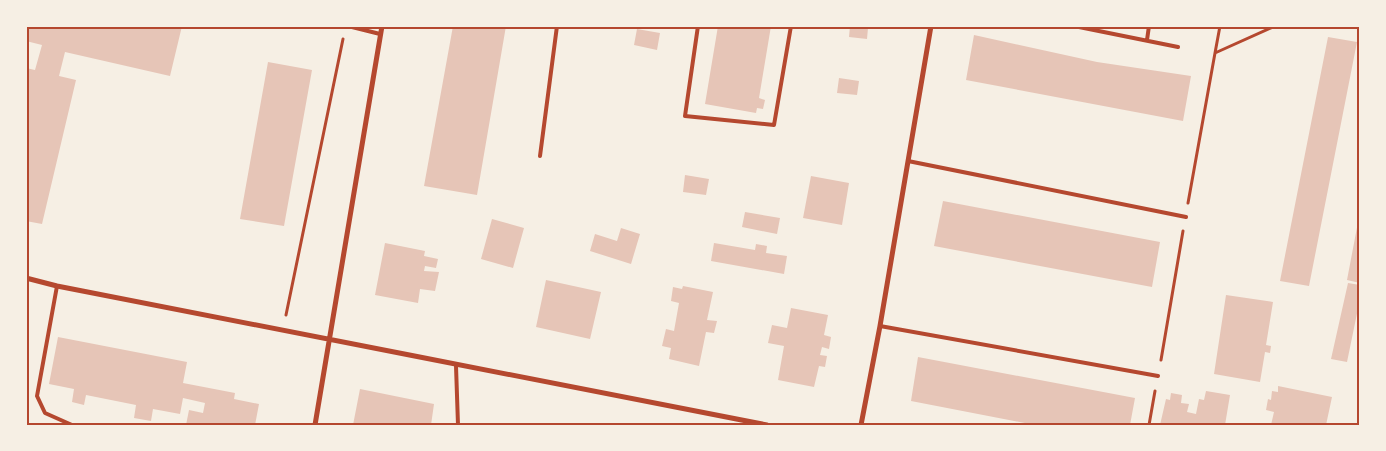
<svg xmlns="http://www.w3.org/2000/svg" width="1386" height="451" font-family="'DejaVu Sans',sans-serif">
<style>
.building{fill:#e6c5b7}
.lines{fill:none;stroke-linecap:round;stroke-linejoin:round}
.path{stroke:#b5482f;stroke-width:3}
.service{stroke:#b5482f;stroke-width:4}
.minor{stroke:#b5482f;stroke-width:5}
.neatline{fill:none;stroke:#b5482f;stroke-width:2}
</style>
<rect width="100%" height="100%" fill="#f6efe4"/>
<path class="building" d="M 26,26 L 182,26 L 170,76 L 65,52 L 59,76 L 76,80 L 42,224 L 26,221 L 26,68 L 35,70 L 42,45 L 26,41 Z
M 453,26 L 506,26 L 477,195 L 424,186 Z
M 718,26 L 771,26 L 759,98 L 765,100 L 763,109 L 757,108 L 756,113 L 705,104 Z
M 850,26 L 868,28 L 867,39 L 849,37 Z
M 637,29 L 660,33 L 657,50 L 634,45 Z
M 974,35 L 1097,62 L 1191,76 L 1183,121 L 966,80 Z
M 1328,37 L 1357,42 L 1309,286 L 1280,281 Z
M 268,62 L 312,70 L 284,226 L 240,219 Z
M 839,78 L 859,81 L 857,95 L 837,93 Z
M 685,175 L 709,179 L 706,195 L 683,192 Z
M 811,176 L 849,183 L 842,225 L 803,218 Z
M 943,201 L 1160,242 L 1152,287 L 934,246 Z
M 745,212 L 780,218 L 777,234 L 742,227 Z
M 1359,217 L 1360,217 L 1360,283 L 1347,280 Z
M 492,219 L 524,228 L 513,268 L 481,259 Z
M 621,228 L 640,234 L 631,264 L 590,251 L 595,234 L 617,241 Z
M 385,243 L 425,251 L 424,256 L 438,259 L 436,268 L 425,266 L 424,271 L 439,272 L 435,291 L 420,289 L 418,303 L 375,295 Z
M 714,243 L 755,250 L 756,244 L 767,246 L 766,253 L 787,256 L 784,274 L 711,261 Z
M 546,280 L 601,292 L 590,339 L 536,327 Z
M 1348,283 L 1360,285 L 1360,299 L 1347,362 L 1331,359 Z
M 683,286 L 713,292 L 707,320 L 717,321 L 714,333 L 706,332 L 699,366 L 669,359 L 671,348 L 662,346 L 666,329 L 674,331 L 679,303 L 671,301 L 673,287 L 682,289 Z
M 1226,295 L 1273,302 L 1266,345 L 1271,346 L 1270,353 L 1265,352 L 1260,382 L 1214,374 Z
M 791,308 L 828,315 L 824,335 L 831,337 L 829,349 L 822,347 L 820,355 L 827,356 L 825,367 L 819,366 L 814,387 L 778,380 L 784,346 L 768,343 L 772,325 L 787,328 Z
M 58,337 L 187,362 L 183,383 L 235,393 L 234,399 L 259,404 L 255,425 L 186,425 L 189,410 L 203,413 L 205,403 L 183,398 L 180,414 L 153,409 L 151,421 L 134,418 L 136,405 L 86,395 L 84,405 L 72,402 L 74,389 L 49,384 Z
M 918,357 L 1135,398 L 1130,425 L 1035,425 L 911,401 Z
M 1278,386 L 1332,397 L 1326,425 L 1271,425 L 1274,412 L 1266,410 L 1268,399 L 1271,400 L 1272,391 L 1278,392 Z
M 360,389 L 434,404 L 431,425 L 353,425 Z
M 1206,391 L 1230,395 L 1225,425 L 1160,425 L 1166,399 L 1170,400 L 1171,393 L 1182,395 L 1181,403 L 1189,404 L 1187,412 L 1196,414 L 1199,399 L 1204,400 Z"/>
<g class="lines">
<path class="path" d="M 1220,26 L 1215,53 L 1275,26
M 1188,203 L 1215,53
M 286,315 L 343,39
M 1161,360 L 1183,231
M 1149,425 L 1155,391"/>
<path class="service" d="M 348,26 L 380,34
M 698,26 L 685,116 L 774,125 L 791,26
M 1074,26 L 1178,47
M 1147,40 L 1149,26
M 540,156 L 557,26
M 908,161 L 1186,217
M 57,286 L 37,396 L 45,413 L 72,425
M 880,326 L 1158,376
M 456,366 L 458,425"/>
<path class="minor" d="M 26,278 L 57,286 C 294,331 530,380 767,425
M 315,425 L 382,26
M 861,425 L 880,326 L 931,26"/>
</g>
<rect width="1386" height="451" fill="none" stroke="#f6efe4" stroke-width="55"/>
<rect x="28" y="28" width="1330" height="396" class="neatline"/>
</svg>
